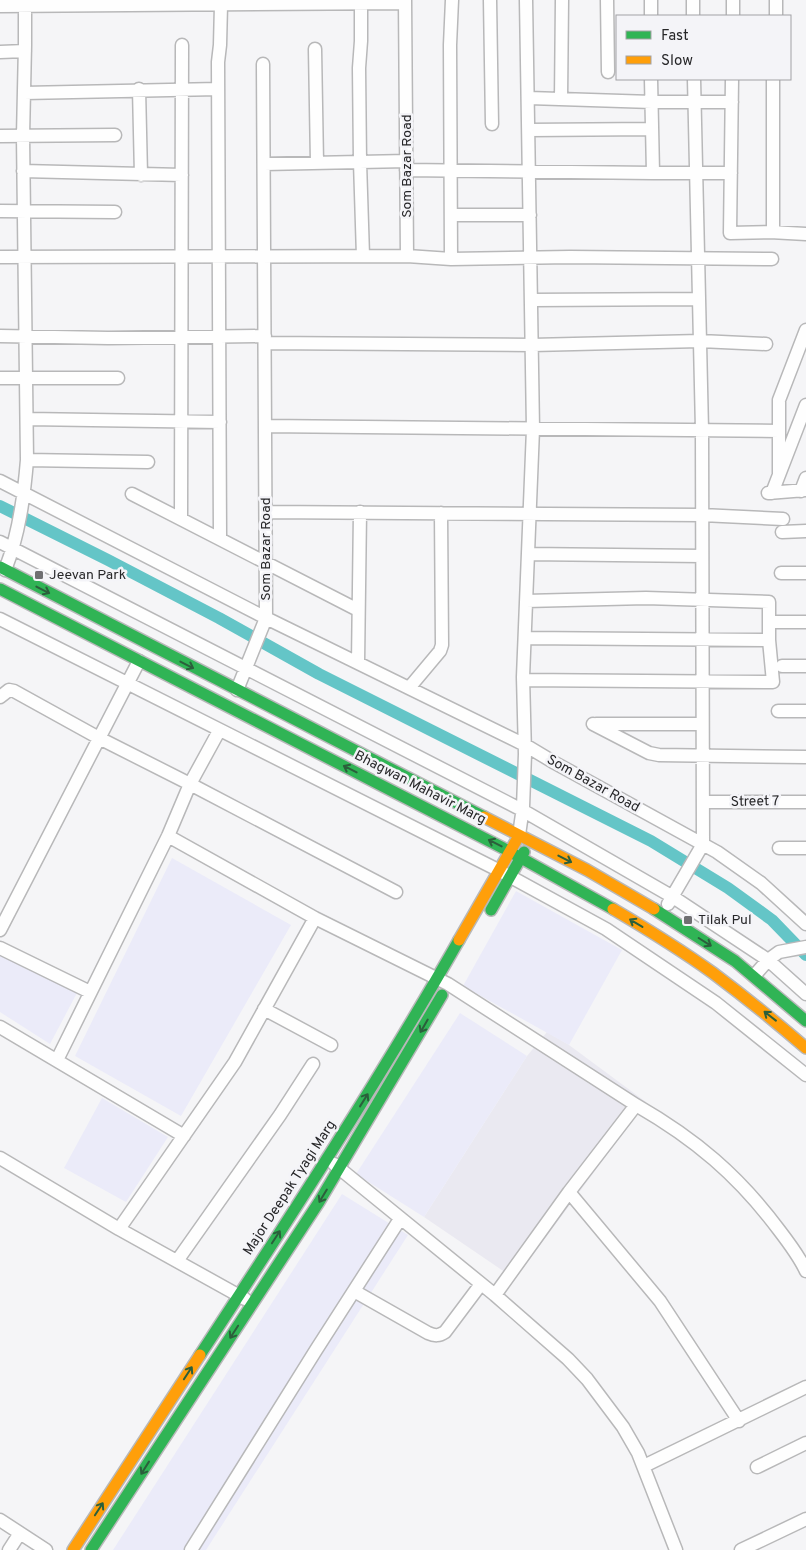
<svg xmlns="http://www.w3.org/2000/svg" width="806" height="1550" font-family="Overpass,sans-serif">
<style>
.built{fill:#eae9f1}
.green{fill:#ebebf9}
.lines{fill:none;stroke-linecap:round;stroke-linejoin:round}
.canal{stroke:#64c5c7;stroke-width:12}
.street-casing{stroke:#b8b8b9;stroke-width:15}
.fast-casing{stroke:#b8b8b9;stroke-width:14}
.slow-casing{stroke:#b8b8b9;stroke-width:14}
.street{stroke:#fefefe;stroke-width:12}
.fast{stroke:#30b455;stroke-width:11}
.slow{stroke:#ff9f0a;stroke-width:11}
.oneway{stroke:#2b5f3b}
.poi-dot{fill:#6f6f71;stroke:#f4f4f8;stroke-width:2}
.labels{text-anchor:middle;dominant-baseline:central;stroke-width:5;stroke-linejoin:round;paint-order:stroke}
.street-label{font-size:14px;fill:#272729;stroke:#f4f4f8}
.poi-label{font-size:14px;fill:#272729;stroke:#f4f4f8;text-anchor:start}
</style>
<rect width="100%" height="100%" fill="#f5f5f7"/>
<path class="built" d="M 547,1032 L 569,1045 L 646,1102 L 515,1279 L 424,1217 L 527,1056 Z"/>
<path class="green" d="M 172,858 L 291,925 L 181,1116 L 75,1056 Z
M 516,891 L 622,950 L 569,1045 L 463,986 Z
M 0,952 L 78,991 L 50,1044 L 0,1012 Z
M 460,1013 L 527,1056 L 424,1217 L 356,1174 Z
M 102,1098 L 168,1137 L 126,1202 L 64,1168 Z
M 342,1194 L 408,1235 L 206,1550 L 113,1550 Z"/>
<g class="lines">
<path class="canal" d="M 0,506 L 108,560 L 219,618 L 319,674 L 651,841 L 728,888 L 772,920 L 806,955"/>
<g class="street-casing">
<path id="street" d="M 405,0 L 407,256
M 490,0 L 492,124
M 607,0 L 608,72
M 651,0 L 651,16
M 776,0 L 776,16
M 361,3 L 361,41 L 359,68 L 360,162 L 363,256
M 0,6 L 405,3
M 693,16 L 693,0
M 733,16 L 733,0
M 315,49 L 317,163
M 0,52 L 25,51
M 651,79 L 653,173
M 732,79 L 730,233 L 770,232 L 806,234
M 139,89 L 141,175
M 24,93 L 218,89
M 529,98 L 652,102 L 732,102
M 561,99 L 562,0
M 529,130 L 652,129
M 0,136 L 115,135
M 264,164 L 407,161
M 406,170 L 653,173 L 731,173
M 23,171 L 182,175
M 0,211 L 115,212
M 451,215 L 530,215
M 773,232 L 773,79
M 0,257 L 407,256 L 451,259 L 570,257 L 772,259
M 451,259 L 450,45 L 452,0
M 532,300 L 699,299
M 0,336 L 108,338 L 265,336
M 265,343 L 532,345 L 700,341 L 766,344
M 0,378 L 118,378
M 28,419 L 220,422
M 265,426 L 779,431
M 27,460 L 148,462
M 779,474 L 779,400 L 806,330
M 0,481 L 266,618 L 525,745 L 555,763 L 717,852 L 761,883 L 806,924
M 801,491 L 806,478
M 768,493 L 806,490
M 772,493 L 806,405
M 132,494 L 358,610
M 266,512 L 702,515 L 783,519
M 181,519 L 182,45
M 782,532 L 806,531
M 220,538 L 218,62 L 220,45 L 221,5
M 0,542 L 522,810 L 673,897 L 768,960 L 806,994
M 528,554 L 702,556
M 5,570 C 19,535 24,497 27,460 L 23,136 L 25,45 L 25,0
M 781,573 L 806,573
M 0,619 L 500,871 L 606,929 L 716,1003 L 806,1075
M 769,622 L 806,622
M 525,638 L 769,640
M 358,663 L 360,512
M 782,666 L 806,666
M 523,680 L 773,682 L 769,640 L 769,602 L 646,598 L 526,601
M 409,688 L 440,651 L 442,645 L 441,513
M 237,690 L 266,618 L 263,64
M 0,697 L 9,690 L 14,691 L 99,738 L 190,784 L 219,731
M 778,711 L 806,711
M 593,724 L 649,753 L 659,755 L 806,757
M 596,724 L 702,724
M 703,802 L 806,802
M 519,835 L 523,807 L 525,754 L 523,677 L 533,429 L 526,0
M 168,836 L 315,918 L 448,984 L 636,1105 C 695,1139 738,1175 779,1230 C 789,1243 799,1256 806,1271
M 779,848 L 806,848
M 668,904 L 703,844 L 702,430 L 694,79
M 0,930 L 139,661
M 0,948 L 90,992
M 754,976 L 768,960 L 779,952 L 806,947
M 264,1009 L 331,1045
M 0,1027 L 184,1136
M 57,1060 L 168,836 L 190,784 L 396,892
M 0,1158 L 119,1229 L 245,1299
M 334,1164 L 495,1295 L 568,1359 L 587,1379 L 623,1427 L 638,1453 L 676,1550
M 569,1192 L 660,1301 L 739,1421
M 119,1229 L 235,1062 L 315,918
M 177,1261 L 280,1115 L 313,1064
M 354,1291 L 428,1333 C 435,1336 439,1336 445,1332 L 481,1284
M 495,1295 L 569,1192 L 636,1105
M 644,1466 L 806,1387
M 757,1467 L 806,1443
M 0,1520 L 46,1550
M 9,1550 L 20,1533
M 191,1550 L 316,1350 L 400,1219
M 741,1550 L 806,1519"/>
</g>
<g class="fast-casing">
<path id="fast" d="M 0,567 L 484,817
M 0,589 L 503,848 L 613,909
M 654,909 L 735,961 L 806,1021
M 491,910 L 524,852
M 200,1355 C 289,1219 378,1082 459,940
M 91,1550 L 319,1202 L 442,995"/>
</g>
<g class="slow-casing">
<path id="slow" d="M 484,817 L 587,870 L 654,909
M 613,909 C 647,929 681,950 713,973 C 745,997 776,1022 806,1048
M 459,940 L 516,841
M 73,1550 L 200,1355"/>
</g>
<use href="#street" class="street"/>
<use href="#fast" class="fast"/>
<use href="#slow" class="slow"/>
</g>
<defs><path id="oneway-shaft" d="M-6 0H5M1.5-3L5.5 0L1.5 3" fill="none" stroke-width="1.6" stroke-linecap="round" stroke-linejoin="round" transform="scale(1.25)"/></defs>
<g class="oneway">
<use href="#oneway-shaft" transform="translate(43 590) rotate(27)"/>
<use href="#oneway-shaft" transform="translate(187 665) rotate(27)"/>
<use href="#oneway-shaft" transform="translate(350 769) rotate(-153)"/>
<use href="#oneway-shaft" transform="translate(495 843) rotate(-153)"/>
<use href="#oneway-shaft" transform="translate(565 859) rotate(27)"/>
<use href="#oneway-shaft" transform="translate(636 923) rotate(-149)"/>
<use href="#oneway-shaft" transform="translate(705 942) rotate(32)"/>
<use href="#oneway-shaft" transform="translate(770 1016) rotate(-142)"/>
<use href="#oneway-shaft" transform="translate(424 1026) rotate(120)"/>
<use href="#oneway-shaft" transform="translate(364 1100) rotate(-58)"/>
<use href="#oneway-shaft" transform="translate(323 1196) rotate(121)"/>
<use href="#oneway-shaft" transform="translate(276 1237) rotate(-57)"/>
<use href="#oneway-shaft" transform="translate(234 1332) rotate(123)"/>
<use href="#oneway-shaft" transform="translate(188 1373) rotate(-57)"/>
<use href="#oneway-shaft" transform="translate(145 1468) rotate(122)"/>
<use href="#oneway-shaft" transform="translate(99 1509) rotate(-57)"/>
</g>
<g class="poi-dot">
<rect x="34" y="570" width="10" height="10" rx="2.5"/>
<rect x="683" y="915" width="10" height="10" rx="2.5"/>
</g>
<g class="labels">
<g class="street-label">
<text transform="translate(407 166) rotate(-90)">Som Bazar Road</text>
<text transform="translate(266 549) rotate(-90)">Som Bazar Road</text>
<text transform="translate(593 784) rotate(29)">Som Bazar Road</text>
<text transform="translate(420 788) rotate(27)">Bhagwan Mahavir Marg</text>
<text transform="translate(755 802) rotate(-1)">Street 7</text>
<text transform="translate(290 1188) rotate(-57)">Major Deepak Tyagi Marg</text>
</g>
<g class="poi-label">
<text x="49" y="575">Jeevan Park</text>
<text x="698" y="920">Tilak Pul</text>
</g>
</g>
<rect x="616" y="15" width="175" height="65" fill="#f4f4f8" stroke="#a2a2a5"/>
<rect x="626" y="31" width="25" height="8" fill="#30b455" stroke="#a2a2a5"/>
<text x="661" y="40" font-size="15" fill="#272729">Fast</text>
<rect x="626" y="56" width="25" height="8" fill="#ff9f0a" stroke="#a2a2a5"/>
<text x="661" y="65" font-size="15" fill="#272729">Slow</text>
</svg>
